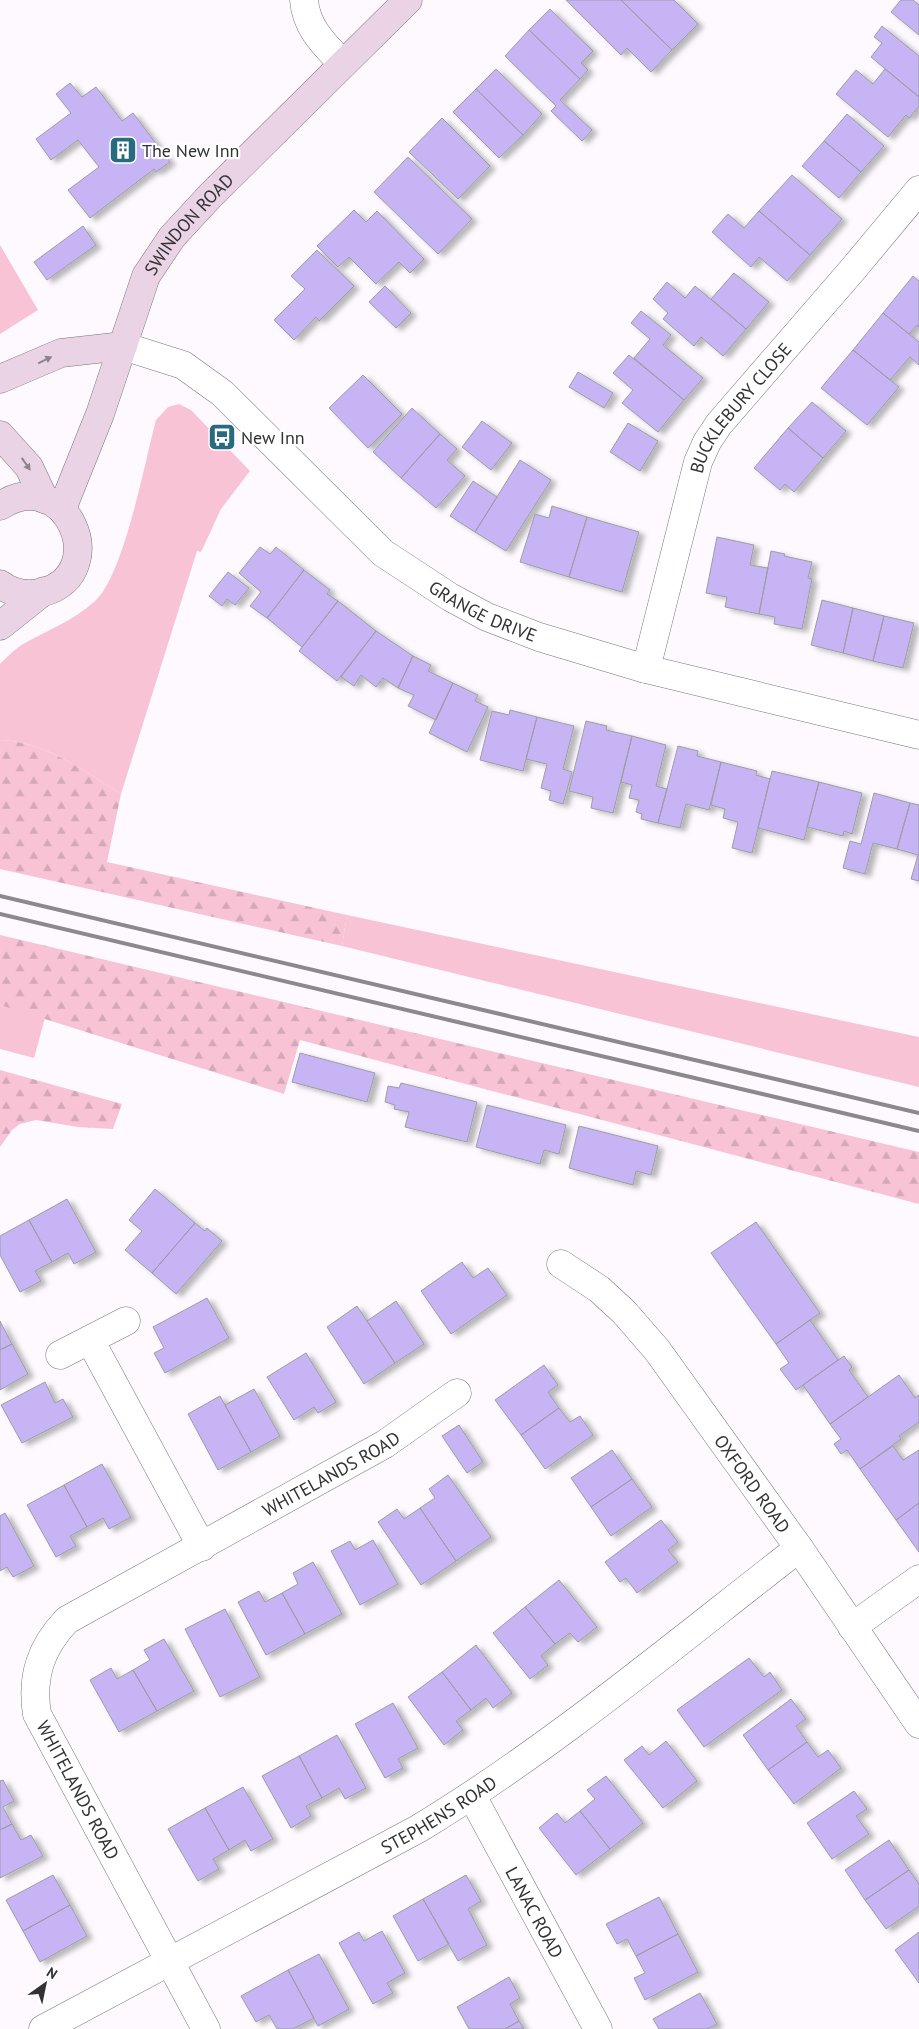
<svg xmlns="http://www.w3.org/2000/svg" width="919" height="2029" font-family="'PT Sans',sans-serif">
<style>
.grass{fill:#f7c3d5}
.forest{fill:url(#forest-firs)}
.building{fill:#c6b4f5;stroke:#9e9ca3;filter:url(#shadow)}
.lines{fill:none;stroke-linecap:round;stroke-linejoin:round}
.minor-casing{stroke:#7a757b;stroke-width:29}
.secondary-casing{stroke:#7a757b;stroke-width:29}
.minor{stroke:#fff;stroke-width:28}
.secondary{stroke:#e9d3e4;stroke-width:28}
.rail{stroke:#8c898d;stroke-width:4}
.oneway{fill:#8e828c}
.labels{text-anchor:middle;dominant-baseline:central;stroke-width:4.5;stroke-linejoin:round;paint-order:stroke}
.poi-label{font-size:18px;fill:#323133;stroke:#fff;text-anchor:start}
.street-label{font-size:18px;fill:#323133;stroke:#fff}
</style>
<defs>
<pattern id="forest-firs" width="22" height="20" patternUnits="userSpaceOnUse" patternTransform="scale(1.25)"><rect width="22" height="20" fill="#f7c3d5"/><path d="M5 1l3.5 6h-7zM16 11l3.5 6h-7z" fill="#d4a8b7"/></pattern>
<filter id="shadow"><feDropShadow dx="5.5" dy="3" stdDeviation="2.5" flood-color="#0004"/></filter>
</defs>
<rect width="100%" height="100%" fill="#fdf9fe"/>
<path class="grass" d="M 0,245 L 38,310 L 0,334 Z
M 179,404 L 191,410 L 250,471 L 221,509 L 201,552 L 197,551 L 121,794 C 85,772 45,741 0,740 L 0,664 C 7,657 15,649 23,644 C 48,630 73,621 95,601 C 124,575 145,461 156,420 L 168,407 Z
M 347,915 L 919,1037 L 919,1087 L 342,946 Z
M 0,1005 L 45,1018 L 34,1058 L 0,1049 Z"/>
<path class="forest" d="M 0,740 C 45,741 85,772 121,794 L 107,862 L 347,915 L 342,946 L 0,869 Z
M 0,935 L 919,1152 L 919,1204 L 300,1040 L 284,1094 L 0,1005 Z
M 0,1070 L 122,1104 L 113,1129 L 78,1127 L 36,1120 L 20,1124 L 12,1130 L 0,1147 Z"/>
<path class="building" d="M 566,0 L 621,0 L 672,50 L 651,72 L 627,48 L 621,55 Z
M 621,0 L 674,0 L 698,24 L 672,50 Z
M 901,0 L 913,0 L 919,5 L 919,35 L 891,12 Z
M 550,9 L 593,51 L 581,63 L 588,70 L 580,79 L 529,30 Z
M 882,26 L 919,56 L 919,97 L 871,57 L 882,43 L 874,37 Z
M 529,30 L 580,79 L 560,100 L 592,130 L 582,141 L 551,111 L 556,106 L 505,56 Z
M 496,69 L 542,114 L 523,135 L 476,89 Z
M 885,69 L 919,97 L 919,106 L 909,118 L 906,115 L 888,137 L 836,94 L 856,70 L 873,84 Z
M 70,83 L 82,97 L 96,87 L 122,121 L 133,113 L 170,162 L 156,172 L 154,169 L 90,218 L 68,190 L 99,167 L 78,140 L 51,160 L 36,139 L 71,113 L 56,94 Z
M 476,89 L 523,135 L 499,158 L 453,112 Z
M 847,114 L 884,146 L 861,172 L 824,141 Z
M 442,118 L 490,166 L 458,199 L 409,152 Z
M 824,141 L 861,172 L 839,198 L 802,166 Z
M 408,157 L 472,219 L 438,254 L 374,192 Z
M 792,175 L 842,219 L 810,255 L 759,211 Z
M 354,210 L 366,222 L 377,211 L 424,259 L 410,273 L 399,262 L 376,284 L 349,257 L 338,267 L 317,246 Z
M 759,211 L 810,255 L 787,281 L 759,257 L 751,267 L 712,232 L 728,214 L 744,228 Z
M 83,226 L 96,245 L 47,280 L 34,262 Z
M 317,250 L 354,286 L 319,321 L 316,317 L 294,340 L 274,320 L 305,289 L 291,276 Z
M 734,273 L 769,302 L 746,329 L 711,299 Z
M 913,276 L 919,281 L 919,327 L 917,325 L 909,334 L 883,313 Z
M 667,282 L 685,298 L 695,286 L 746,329 L 723,356 L 701,337 L 694,346 L 663,319 L 668,313 L 653,299 Z
M 385,286 L 411,313 L 396,328 L 369,302 Z
M 641,311 L 671,335 L 663,345 L 703,378 L 684,400 L 634,358 L 650,339 L 631,323 Z
M 883,313 L 919,342 L 919,365 L 910,357 L 890,380 L 853,350 Z
M 853,350 L 899,387 L 867,425 L 821,388 Z
M 629,355 L 684,400 L 658,432 L 622,403 L 633,390 L 613,373 Z
M 578,372 L 613,393 L 604,408 L 569,387 Z
M 363,375 L 402,414 L 368,448 L 329,408 Z
M 812,402 L 846,431 L 823,458 L 788,428 Z
M 412,408 L 440,434 L 401,478 L 373,452 Z
M 482,421 L 512,443 L 491,470 L 462,447 Z
M 628,423 L 658,441 L 640,471 L 610,452 Z
M 788,428 L 823,458 L 794,492 L 785,484 L 780,490 L 754,468 Z
M 440,434 L 457,449 L 447,460 L 465,476 L 436,508 L 401,478 Z
M 520,460 L 551,480 L 506,551 L 475,532 Z
M 473,481 L 497,497 L 475,532 L 450,516 Z
M 552,506 L 587,517 L 569,577 L 520,562 L 535,514 L 549,518 Z
M 587,517 L 639,532 L 622,592 L 569,577 Z
M 717,537 L 754,545 L 750,565 L 768,568 L 759,614 L 725,607 L 727,597 L 706,593 Z
M 260,547 L 270,554 L 276,547 L 304,570 L 267,618 L 250,606 L 261,592 L 239,573 Z
M 771,551 L 785,554 L 784,556 L 812,562 L 808,578 L 812,579 L 802,629 L 774,624 L 775,617 L 759,614 Z
M 304,570 L 330,590 L 327,594 L 338,601 L 302,647 L 267,618 Z
M 228,572 L 249,588 L 235,605 L 227,599 L 222,606 L 209,596 Z
M 822,600 L 853,608 L 843,653 L 811,645 Z
M 338,601 L 376,631 L 337,681 L 299,651 Z
M 853,608 L 884,616 L 873,661 L 843,653 Z
M 884,616 L 914,623 L 903,668 L 873,661 Z
M 376,631 L 413,656 L 398,688 L 383,678 L 376,687 L 361,675 L 354,686 L 341,677 Z
M 413,656 L 431,665 L 428,671 L 453,683 L 436,720 L 408,706 L 414,695 L 398,688 Z
M 453,683 L 478,695 L 475,701 L 488,707 L 467,752 L 429,733 Z
M 510,710 L 537,717 L 523,771 L 480,760 L 492,711 L 509,715 Z
M 537,717 L 574,726 L 563,769 L 572,772 L 563,804 L 549,800 L 551,791 L 541,788 L 547,764 L 526,759 Z
M 586,721 L 607,726 L 606,730 L 632,736 L 613,813 L 591,808 L 593,797 L 569,791 Z
M 632,736 L 666,745 L 656,786 L 667,789 L 658,823 L 641,819 L 642,814 L 636,812 L 639,800 L 629,798 L 632,785 L 621,782 Z
M 678,746 L 698,751 L 697,756 L 721,762 L 709,810 L 686,804 L 680,828 L 658,823 Z
M 721,762 L 757,771 L 756,775 L 770,779 L 752,853 L 732,848 L 738,822 L 723,818 L 725,809 L 711,805 Z
M 772,771 L 819,782 L 804,840 L 758,828 Z
M 819,782 L 862,793 L 852,834 L 844,831 L 843,836 L 807,827 Z
M 874,793 L 910,803 L 897,849 L 873,843 L 865,874 L 843,868 L 850,841 L 861,844 Z
M 910,803 L 919,805 L 919,881 L 911,879 L 918,855 L 897,849 Z
M 300,1053 L 375,1073 L 367,1102 L 292,1082 Z
M 401,1083 L 477,1102 L 467,1142 L 405,1127 L 409,1112 L 394,1109 L 395,1105 L 385,1102 L 388,1086 L 399,1088 Z
M 487,1105 L 566,1125 L 559,1154 L 544,1150 L 540,1164 L 476,1147 Z
M 579,1126 L 658,1146 L 651,1175 L 636,1171 L 633,1185 L 569,1168 Z
M 155,1189 L 195,1223 L 152,1273 L 125,1250 L 142,1231 L 129,1220 Z
M 67,1199 L 96,1252 L 74,1264 L 68,1253 L 52,1262 L 29,1220 Z
M 29,1220 L 52,1262 L 35,1271 L 41,1281 L 20,1292 L 0,1255 L 0,1236 Z
M 756,1222 L 820,1313 L 776,1344 L 711,1253 Z
M 195,1223 L 205,1231 L 207,1228 L 222,1241 L 176,1294 L 152,1273 Z
M 462,1262 L 473,1278 L 488,1268 L 507,1295 L 451,1334 L 421,1291 Z
M 207,1298 L 229,1338 L 165,1373 L 154,1353 L 164,1348 L 153,1327 Z
M 396,1301 L 424,1344 L 395,1363 L 367,1321 Z
M 357,1306 L 395,1363 L 364,1384 L 327,1327 Z
M 810,1320 L 838,1360 L 796,1390 L 780,1369 L 789,1363 L 776,1344 Z
M 0,1321 L 12,1344 L 0,1350 Z
M 12,1344 L 28,1374 L 0,1390 L 0,1350 Z
M 306,1353 L 336,1402 L 318,1413 L 314,1407 L 294,1420 L 267,1377 Z
M 844,1356 L 852,1367 L 849,1370 L 868,1397 L 830,1424 L 803,1385 Z
M 544,1365 L 558,1385 L 548,1392 L 559,1408 L 521,1435 L 495,1400 Z
M 899,1375 L 915,1398 L 919,1395 L 919,1422 L 899,1436 L 901,1439 L 860,1469 L 847,1450 L 841,1454 L 834,1444 L 841,1439 L 830,1424 Z
M 45,1382 L 55,1403 L 63,1399 L 73,1417 L 22,1443 L 1,1405 Z
M 254,1389 L 280,1436 L 251,1452 L 225,1405 Z
M 220,1396 L 251,1452 L 218,1470 L 188,1414 Z
M 559,1408 L 570,1422 L 580,1416 L 593,1435 L 545,1469 L 521,1435 Z
M 459,1425 L 483,1462 L 467,1473 L 442,1436 Z
M 893,1446 L 903,1460 L 919,1450 L 919,1503 L 896,1520 L 860,1469 Z
M 612,1450 L 632,1479 L 591,1507 L 571,1478 Z
M 102,1464 L 131,1517 L 109,1529 L 103,1518 L 87,1527 L 64,1485 Z
M 448,1475 L 491,1537 L 456,1561 L 420,1508 L 435,1498 L 429,1489 Z
M 632,1479 L 652,1507 L 611,1536 L 591,1507 Z
M 64,1485 L 87,1527 L 70,1536 L 76,1546 L 56,1557 L 27,1505 Z
M 919,1503 L 919,1552 L 896,1520 Z
M 420,1508 L 456,1561 L 421,1585 L 378,1522 L 397,1509 L 404,1519 Z
M 5,1513 L 34,1566 L 13,1577 L 7,1567 L 0,1571 L 0,1516 Z
M 661,1520 L 678,1542 L 668,1550 L 678,1562 L 637,1593 L 626,1578 L 620,1582 L 605,1562 Z
M 373,1540 L 398,1584 L 360,1605 L 331,1551 L 350,1541 L 355,1550 Z
M 313,1562 L 342,1614 L 305,1634 L 282,1593 L 298,1584 L 293,1573 Z
M 559,1580 L 597,1627 L 578,1642 L 570,1633 L 555,1644 L 525,1607 Z
M 259,1591 L 265,1602 L 282,1593 L 305,1634 L 266,1655 L 238,1602 Z
M 525,1607 L 555,1644 L 541,1656 L 548,1665 L 530,1679 L 493,1633 Z
M 225,1609 L 260,1677 L 220,1697 L 185,1629 Z
M 164,1639 L 194,1691 L 157,1711 L 133,1670 L 150,1660 L 144,1650 Z
M 476,1645 L 512,1693 L 493,1708 L 486,1698 L 471,1710 L 442,1672 Z
M 749,1658 L 764,1677 L 770,1672 L 782,1690 L 704,1747 L 677,1710 Z
M 111,1668 L 117,1679 L 133,1670 L 157,1711 L 119,1732 L 90,1680 Z
M 442,1672 L 471,1710 L 456,1721 L 463,1730 L 444,1745 L 408,1697 Z
M 791,1699 L 806,1719 L 796,1726 L 807,1742 L 768,1770 L 743,1735 Z
M 393,1703 L 418,1748 L 398,1759 L 403,1768 L 385,1778 L 355,1724 Z
M 337,1735 L 366,1788 L 345,1799 L 339,1788 L 322,1798 L 299,1756 Z
M 666,1741 L 697,1781 L 663,1808 L 624,1760 L 642,1746 L 649,1755 Z
M 807,1742 L 818,1757 L 828,1750 L 841,1768 L 794,1804 L 768,1770 Z
M 299,1756 L 322,1798 L 306,1806 L 311,1816 L 291,1828 L 262,1776 Z
M 606,1776 L 643,1823 L 610,1849 L 580,1811 L 595,1799 L 587,1790 Z
M 3,1780 L 14,1801 L 3,1807 L 12,1824 L 0,1830 L 0,1781 Z
M 243,1787 L 273,1839 L 251,1851 L 245,1840 L 229,1850 L 205,1808 Z
M 854,1791 L 867,1809 L 856,1816 L 869,1834 L 832,1859 L 807,1823 Z
M 205,1808 L 229,1850 L 213,1859 L 219,1869 L 198,1881 L 168,1829 Z
M 580,1811 L 610,1849 L 576,1875 L 539,1828 L 557,1813 L 565,1823 Z
M 12,1824 L 21,1840 L 31,1835 L 43,1856 L 0,1878 L 0,1830 Z
M 889,1840 L 909,1870 L 865,1900 L 845,1870 Z
M 909,1870 L 919,1884 L 919,1906 L 886,1929 L 865,1900 Z
M 53,1875 L 70,1905 L 23,1931 L 6,1900 Z
M 466,1875 L 481,1901 L 468,1909 L 487,1945 L 458,1961 L 423,1899 Z
M 659,1897 L 678,1934 L 636,1956 L 627,1939 L 617,1944 L 606,1924 Z
M 423,1899 L 449,1944 L 418,1961 L 393,1916 Z
M 70,1905 L 87,1936 L 40,1962 L 23,1931 Z
M 382,1931 L 405,1973 L 387,1983 L 393,1993 L 373,2004 L 339,1943 L 359,1932 L 364,1941 Z
M 919,1932 L 919,1983 L 895,1950 Z
M 678,1934 L 698,1972 L 645,2000 L 634,1978 L 645,1973 L 636,1956 Z
M 319,1954 L 349,2009 L 318,2026 L 288,1970 Z
M 288,1970 L 314,2018 L 293,2029 L 277,2029 L 269,2015 L 256,2022 L 241,1996 Z
M 509,1977 L 520,1998 L 510,2004 L 519,2021 L 505,2029 L 469,2029 L 457,2007 Z
M 700,1993 L 717,2024 L 707,2029 L 659,2029 L 653,2019 Z
M 519,2021 L 524,2029 L 505,2029 Z"/>
<g class="lines">
<g class="minor-casing">
<g id="minor">
<path d="M 304,0 C 306,28 325,45 343,64"/>
<path id="s1" d="M 123,346 L 183,365 L 222,393 L 383,553 L 450,597 L 487,617 L 539,637 L 646,669 L 919,735"/>
<path id="s2" d="M 646,669 L 698,462 L 707,442 L 719,424 L 854,268 L 919,190"/>
<path id="s3" d="M 561,1264 L 599,1289 L 624,1312 L 657,1350 L 799,1548 L 919,1724"/>
<path d="M 90,1340 L 202,1547"/>
<path d="M 60,1355 L 126,1321"/>
<path d="M 852,1627 L 919,1579"/>
<path id="s4" d="M 472,1796 L 598,2029"/>
<path id="s5" d="M 43,2029 L 418,1829 C 553,1747 675,1644 799,1548"/>
<path id="s6" d="M 206,2029 L 37,1714 C 31,1676 41,1647 67,1620 L 385,1444 L 457,1393"/>
</g>
</g>
<g class="secondary-casing">
<g id="secondary">
<path d="M 0,379 L 61,353 L 123,346"/>
<path d="M 0,435 L 29,467 L 44,499"/>
<path d="M 0,506 C 65,463 113,571 44,592 C 28,596 13,594 0,584"/>
<path id="s7" d="M 62,509 L 100,414 L 146,276 L 172,237 L 210,196 L 408,0"/>
<path d="M 0,626 L 44,591"/>
</g>
</g>
<use href="#minor" class="minor"/>
<use href="#secondary" class="secondary"/>
<path class="rail" d="M 0,896 L 919,1113
M 0,914 L 919,1131"/>
</g>
<defs><path id="oneway-solid" d="M-6-.8H1V-3.2L6.5 0L1 3.2V.8H-6Z" transform="scale(1.25)"/></defs>
<g class="oneway">
<use href="#oneway-solid" transform="translate(45 360) rotate(-26)"/>
<use href="#oneway-solid" transform="translate(26 464) rotate(55)"/>
</g>
<defs>
<g id="building-square" transform="scale(1.4375)"><rect x="-9" y="-9" width="18" height="18" rx="4" fill="#296b7e" stroke="#fff"/><path d="M-4-6H4V6H1V3H-1V6H-4ZM-2.5-4.3h1.7v1.8h-1.7ZM.8-4.3h1.7v1.8H.8ZM-2.5-1h1.7V.8h-1.7ZM.8-1h1.7V.8H.8Z" fill="#fff"/></g>
<g id="bus-square" transform="scale(1.4375)"><rect x="-9" y="-9" width="18" height="18" rx="4" fill="#296b7e" stroke="#fff"/><path d="M-5-6H5V4H4V6H2V4H-2V6H-4V4H-5ZM-3.5-4V0h7V-4ZM-3.5 1.2v1.5H-2V1.2ZM2 1.2v1.5H3.5V1.2Z" fill="#fff"/></g>
</defs>
<g fill-rule="evenodd">
<use href="#building-square" x="123" y="150"/>
<use href="#bus-square" x="222" y="437"/>
</g>
<g class="labels">
<g class="poi-label">
<text x="142" y="150">The New Inn</text>
<text x="241" y="437">New Inn</text>
</g>
<g class="street-label">
<text stroke="none"><textPath href="#s7" startOffset="315">SWINDON ROAD</textPath></text>
<text stroke="none"><textPath href="#s2" startOffset="282">BUCKLEBURY CLOSE</textPath></text>
<text stroke="none"><textPath href="#s1" startOffset="454">GRANGE DRIVE</textPath></text>
<text stroke="none"><textPath href="#s6" startOffset="762">WHITELANDS ROAD</textPath></text>
<text stroke="none"><textPath href="#s3" startOffset="294">OXFORD ROAD</textPath></text>
<text transform="translate(78 1790) rotate(62)">WHITELANDS ROAD</text>
<text stroke="none"><textPath href="#s5" startOffset="450">STEPHENS ROAD</textPath></text>
<text stroke="none"><textPath href="#s4" startOffset="132">LANAC ROAD</textPath></text>
</g>
</g>
<g transform="translate(45 1984) rotate(33)" stroke="#ffffff" stroke-width="4" paint-order="stroke">
<path d="M0-4L9 19L0 12L-9 19Z" fill="#323133"/>
<text y="-8" font-size="14" font-weight="bold" text-anchor="middle" fill="#323133">N</text>
</g>
</svg>
